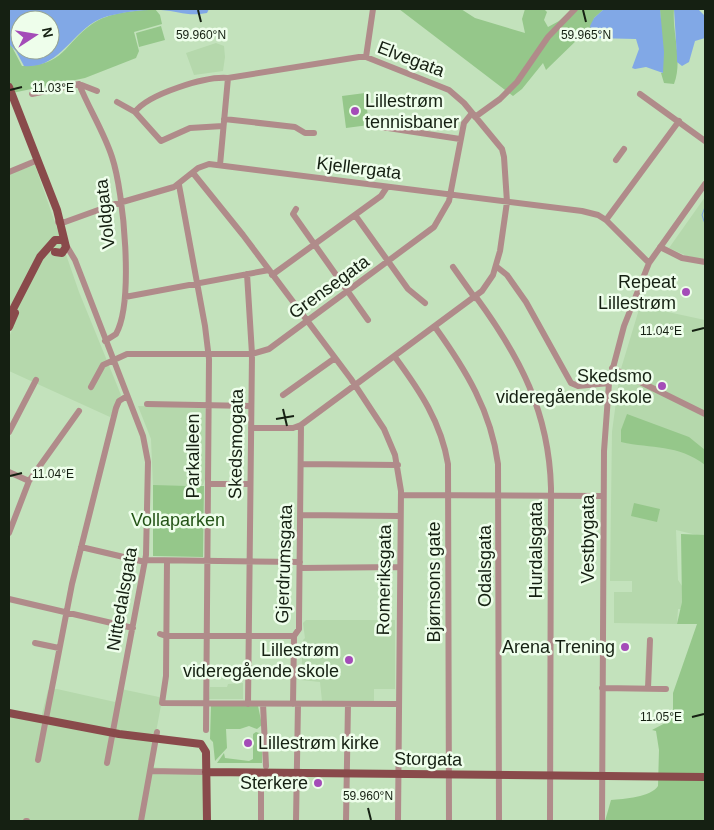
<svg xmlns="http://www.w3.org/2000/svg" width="714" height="830" font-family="Helvetica,sans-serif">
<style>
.built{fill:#b5d8ac}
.green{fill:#95c78a}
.water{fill:#81a8e6;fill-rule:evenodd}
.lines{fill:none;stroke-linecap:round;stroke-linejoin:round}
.stream{stroke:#81a8e6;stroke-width:1}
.minor{stroke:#b08b8a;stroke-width:6}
.major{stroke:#894a4b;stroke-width:8}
.ticks{fill:none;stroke:#152012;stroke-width:2}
.poi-dot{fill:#a44cb8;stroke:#eefeeb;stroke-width:2}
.labels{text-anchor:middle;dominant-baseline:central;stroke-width:5;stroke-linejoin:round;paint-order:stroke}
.street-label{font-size:18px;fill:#152012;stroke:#eefeeb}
.poi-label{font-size:18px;fill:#152012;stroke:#eefeeb;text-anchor:end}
.park-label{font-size:18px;fill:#245417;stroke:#eefeeb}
.ticks-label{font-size:12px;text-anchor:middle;fill:#152012;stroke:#eefeeb;stroke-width:5;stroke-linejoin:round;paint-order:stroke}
</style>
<rect width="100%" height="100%" fill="#c3e2bc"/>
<path class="built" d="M 216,43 L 224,46 L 225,57 L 223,71 L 194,75 L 186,53 Z
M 35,165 L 79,292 L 121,395 L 110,417 L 9,371 L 9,337 L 13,328 L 9,326 L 9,174 Z
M 705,197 L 705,260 L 687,256 L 669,248 Z
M 640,306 L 705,320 L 705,537 L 676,530 L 678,580 L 682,586 L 682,602 L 681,609 L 678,609 L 677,624 L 614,623 L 614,592 L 632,592 L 632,581 L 610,581 L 612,432 L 620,372 Z
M 138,406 L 205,408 L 205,479 L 203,485 L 153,485 L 151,439 Z
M 306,620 L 395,620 L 395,689 L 374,689 L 374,702 L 322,701 L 320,682 L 301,680 L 303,640 L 305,638 L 303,623 Z
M 243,683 L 243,699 L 209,699 L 210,687 L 227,687 L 228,684 Z
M 57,689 L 115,702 L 121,689 L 159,697 L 162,700 L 154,743 L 152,767 L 203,773 L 203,821 L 9,821 L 9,715 L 41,718 L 48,690 Z"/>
<path class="green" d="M 155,9 L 160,15 L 162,24 L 134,32 L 139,51 L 136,58 L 85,78 L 12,93 L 9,84 L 9,46 L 11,45 L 22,66 C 64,66 64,44 92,24 C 109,12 135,11 155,9 Z
M 399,9 L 461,9 L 475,18 L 525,33 L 522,19 L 525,9 L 544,9 L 547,12 L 544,20 L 548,27 L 559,21 L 572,9 L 604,9 L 594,18 L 591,32 L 582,35 L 546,70 L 543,63 L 522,89 L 513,96 Z
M 660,9 L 674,9 C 672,33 683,61 674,84 L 664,83 L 661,73 L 663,73 Z
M 161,26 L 165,40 L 139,47 L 136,33 Z
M 365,93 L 369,125 L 346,128 L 342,96 Z
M 627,414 L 689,437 L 705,450 L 705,465 C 678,444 652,449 621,442 L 621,430 Z
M 153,485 L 204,486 L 203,557 L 153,556 Z
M 634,503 L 660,509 L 657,522 L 631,516 Z
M 681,534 L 705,535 L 705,821 L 605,821 L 611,800 C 624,799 651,797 658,786 L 659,750 L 656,731 L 652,730 L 669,721 L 673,709 L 673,693 L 697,624 L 677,624 L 682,602 Z
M 211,706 L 258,706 L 262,725 L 257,729 L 249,726 L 240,729 L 226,729 L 227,748 L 215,761 L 213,742 L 210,739 Z
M 256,732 L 262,734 L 262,763 L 217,763 L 224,753 L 225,758 L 249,761 L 253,759 L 253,734 Z"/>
<path class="water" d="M 9,9 L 209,9 L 207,13 C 188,17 179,11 161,10 C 145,9 114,13 100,19 C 71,32 60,69 24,66 L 16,51 L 9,44 ZM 20,20 L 50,20 L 50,50 L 20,50 Z
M 604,9 L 660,9 L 664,52 L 663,73 L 646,67 L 635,69 L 632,68 L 639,49 L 636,39 L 594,38 L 590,26 L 594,18 Z
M 674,9 L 698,9 L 705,16 L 705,38 L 695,41 L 689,62 L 682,66 L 677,62 L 677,57 Z"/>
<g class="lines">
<path class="stream" d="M 705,207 L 702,215 L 705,224
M 705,243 L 705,250"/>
<path class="minor" d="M 366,57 L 373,9
M 79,84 C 89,109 104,132 112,157 C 124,193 134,302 116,334 L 105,341
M 32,94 L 79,84 L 97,91
M 640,94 L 705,141
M 117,102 L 135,112
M 475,117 L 500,99 L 517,82 L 548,37 L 575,9
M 224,119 L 295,127 L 305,133 L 314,133
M 223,126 L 190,128 L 161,141 L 135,112 C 148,94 206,76 228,78
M 375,126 L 460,139
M 616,160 L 624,149
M 220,165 L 228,78 L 359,57 L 366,57 L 449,90 L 464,103 L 502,149 L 504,157 L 507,202 L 500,251 L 493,275 L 482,291 L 301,425 L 293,428 L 251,428
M 9,172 L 38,160
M 193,173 L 243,235 L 351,379 L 384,429 L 395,455 L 401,491 L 398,821
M 179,185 L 205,326 L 209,359 L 206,730
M 296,209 L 293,214 L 368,320
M 355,215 L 408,289 L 425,303
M 606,220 L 679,121
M 58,222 L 65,222 L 112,205 L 174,187 L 198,168 L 209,164 L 582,211 L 598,215 L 606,220 L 649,263
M 66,245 L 75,260 L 143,436 L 148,462 L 146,555 L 107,763
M 660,247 L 682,258 L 705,262
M 453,267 L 475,298
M 497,267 L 507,275 L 526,302 L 571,383 L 578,386 L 609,383
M 247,274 L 252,354 L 248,704
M 272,275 L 381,196 L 387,187
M 125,297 L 269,270
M 476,297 C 520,357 549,412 551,488 L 550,821
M 435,327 C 466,370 491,411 498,464 L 499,821
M 395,357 C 420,391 441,422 448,464 L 449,821
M 612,368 L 705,414
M 91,387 L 103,365 L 127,354 L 252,354 L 269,349 L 434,227 L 449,201 L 464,123 L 472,113
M 283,395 L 335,358
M 147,404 L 251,406
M 9,432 L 36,380
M 302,464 L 398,465
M 9,472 L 29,481
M 208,484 L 250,484
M 401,495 L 603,496
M 301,515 L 400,516
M 9,533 L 29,481 L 79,411
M 81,547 L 145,562
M 146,560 L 300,562
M 167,561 L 166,676 L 162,703 L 398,704
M 300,568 L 400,567
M 9,599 L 133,628
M 160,634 L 166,636 L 294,636
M 35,643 L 59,648
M 602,688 L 666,689
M 648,688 L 650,640
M 263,704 L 266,766
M 293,704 L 294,636 L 299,629 L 299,621 L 301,425
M 38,760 L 72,584 L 116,408 L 119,401 L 127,396
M 150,771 L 206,772
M 26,821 L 27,821
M 141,821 L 157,732
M 261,821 L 261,772
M 296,821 L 298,704
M 346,821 L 348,704
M 602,821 L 604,451 L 609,383 L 624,326 L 649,263 L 705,184"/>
<path class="major" d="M 9,87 L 57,210 L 66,247 L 62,253 L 55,252
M 9,317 L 40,257 L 55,240 L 63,240
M 9,327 L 15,313
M 9,713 L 119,734 L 201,744 L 206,752 L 207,821
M 206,772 L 705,777"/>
</g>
<path class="ticks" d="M 198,10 L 201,22M 583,10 L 586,22M 10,90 L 22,87M 692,331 L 704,328M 283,409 L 287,426M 276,419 L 294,416M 10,476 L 22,473M 692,717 L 704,714M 368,808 L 371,820"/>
<g class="poi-dot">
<circle cx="355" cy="111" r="5"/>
<circle cx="686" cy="292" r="5"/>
<circle cx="662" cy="386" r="5"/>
<circle cx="625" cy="647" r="5"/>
<circle cx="349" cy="660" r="5"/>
<circle cx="248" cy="743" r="5"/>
<circle cx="318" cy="783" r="5"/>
</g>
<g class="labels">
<g class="street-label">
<text transform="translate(411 59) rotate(21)">Elvegata</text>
<text transform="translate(359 168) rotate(7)">Kjellergata</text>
<text transform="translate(105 214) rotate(-96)">Voldgata</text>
<text transform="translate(329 287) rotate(-36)">Grensegata</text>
<text transform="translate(236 444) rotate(-89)">Skedsmogata</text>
<text transform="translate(193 456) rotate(-90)">Parkalleen</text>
<text transform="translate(588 539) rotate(-90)">Vestbygata</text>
<text transform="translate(536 550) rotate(-90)">Hurdalsgata</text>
<text transform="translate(284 564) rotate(-88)">Gjerdrumsgata</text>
<text transform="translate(485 566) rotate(-90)">Odalsgata</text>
<text transform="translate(384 580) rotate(-89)">Romeriksgata</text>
<text transform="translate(434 582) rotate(-90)">Bjørnsons gate</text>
<text transform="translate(122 599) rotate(-80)">Nittedalsgata</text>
<text transform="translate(428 759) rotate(1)">Storgata</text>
</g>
<g class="poi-label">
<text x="365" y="101" text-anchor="start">Lillestrøm<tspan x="365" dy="21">tennisbaner</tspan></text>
<text x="676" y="282">Repeat<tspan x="676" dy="21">Lillestrøm</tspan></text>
<text x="652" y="376">Skedsmo<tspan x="652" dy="21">videregående skole</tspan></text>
<text x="615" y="647">Arena Trening</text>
<text x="339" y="650">Lillestrøm<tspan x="339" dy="21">videregående skole</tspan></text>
<text x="258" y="743" text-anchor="start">Lillestrøm kirke</text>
<text x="308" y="783">Sterkere</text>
</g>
<g class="park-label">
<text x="178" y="520">Vollaparken</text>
</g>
</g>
<g class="ticks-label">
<text x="201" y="39">59.960°N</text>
<text x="586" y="39">59.965°N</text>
<text x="53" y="92">11.03°E</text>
<text x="661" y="335">11.04°E</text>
<text x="53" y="478">11.04°E</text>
<text x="661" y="721">11.05°E</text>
<text x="368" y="800">59.960°N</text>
</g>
<rect width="714" height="830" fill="none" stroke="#152012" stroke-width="20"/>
<g transform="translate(35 35) rotate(78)"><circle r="24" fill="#eefeeb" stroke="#97a594"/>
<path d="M0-4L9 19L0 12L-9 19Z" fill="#a44cb8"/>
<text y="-8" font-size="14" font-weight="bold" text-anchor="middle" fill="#152012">N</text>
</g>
</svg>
